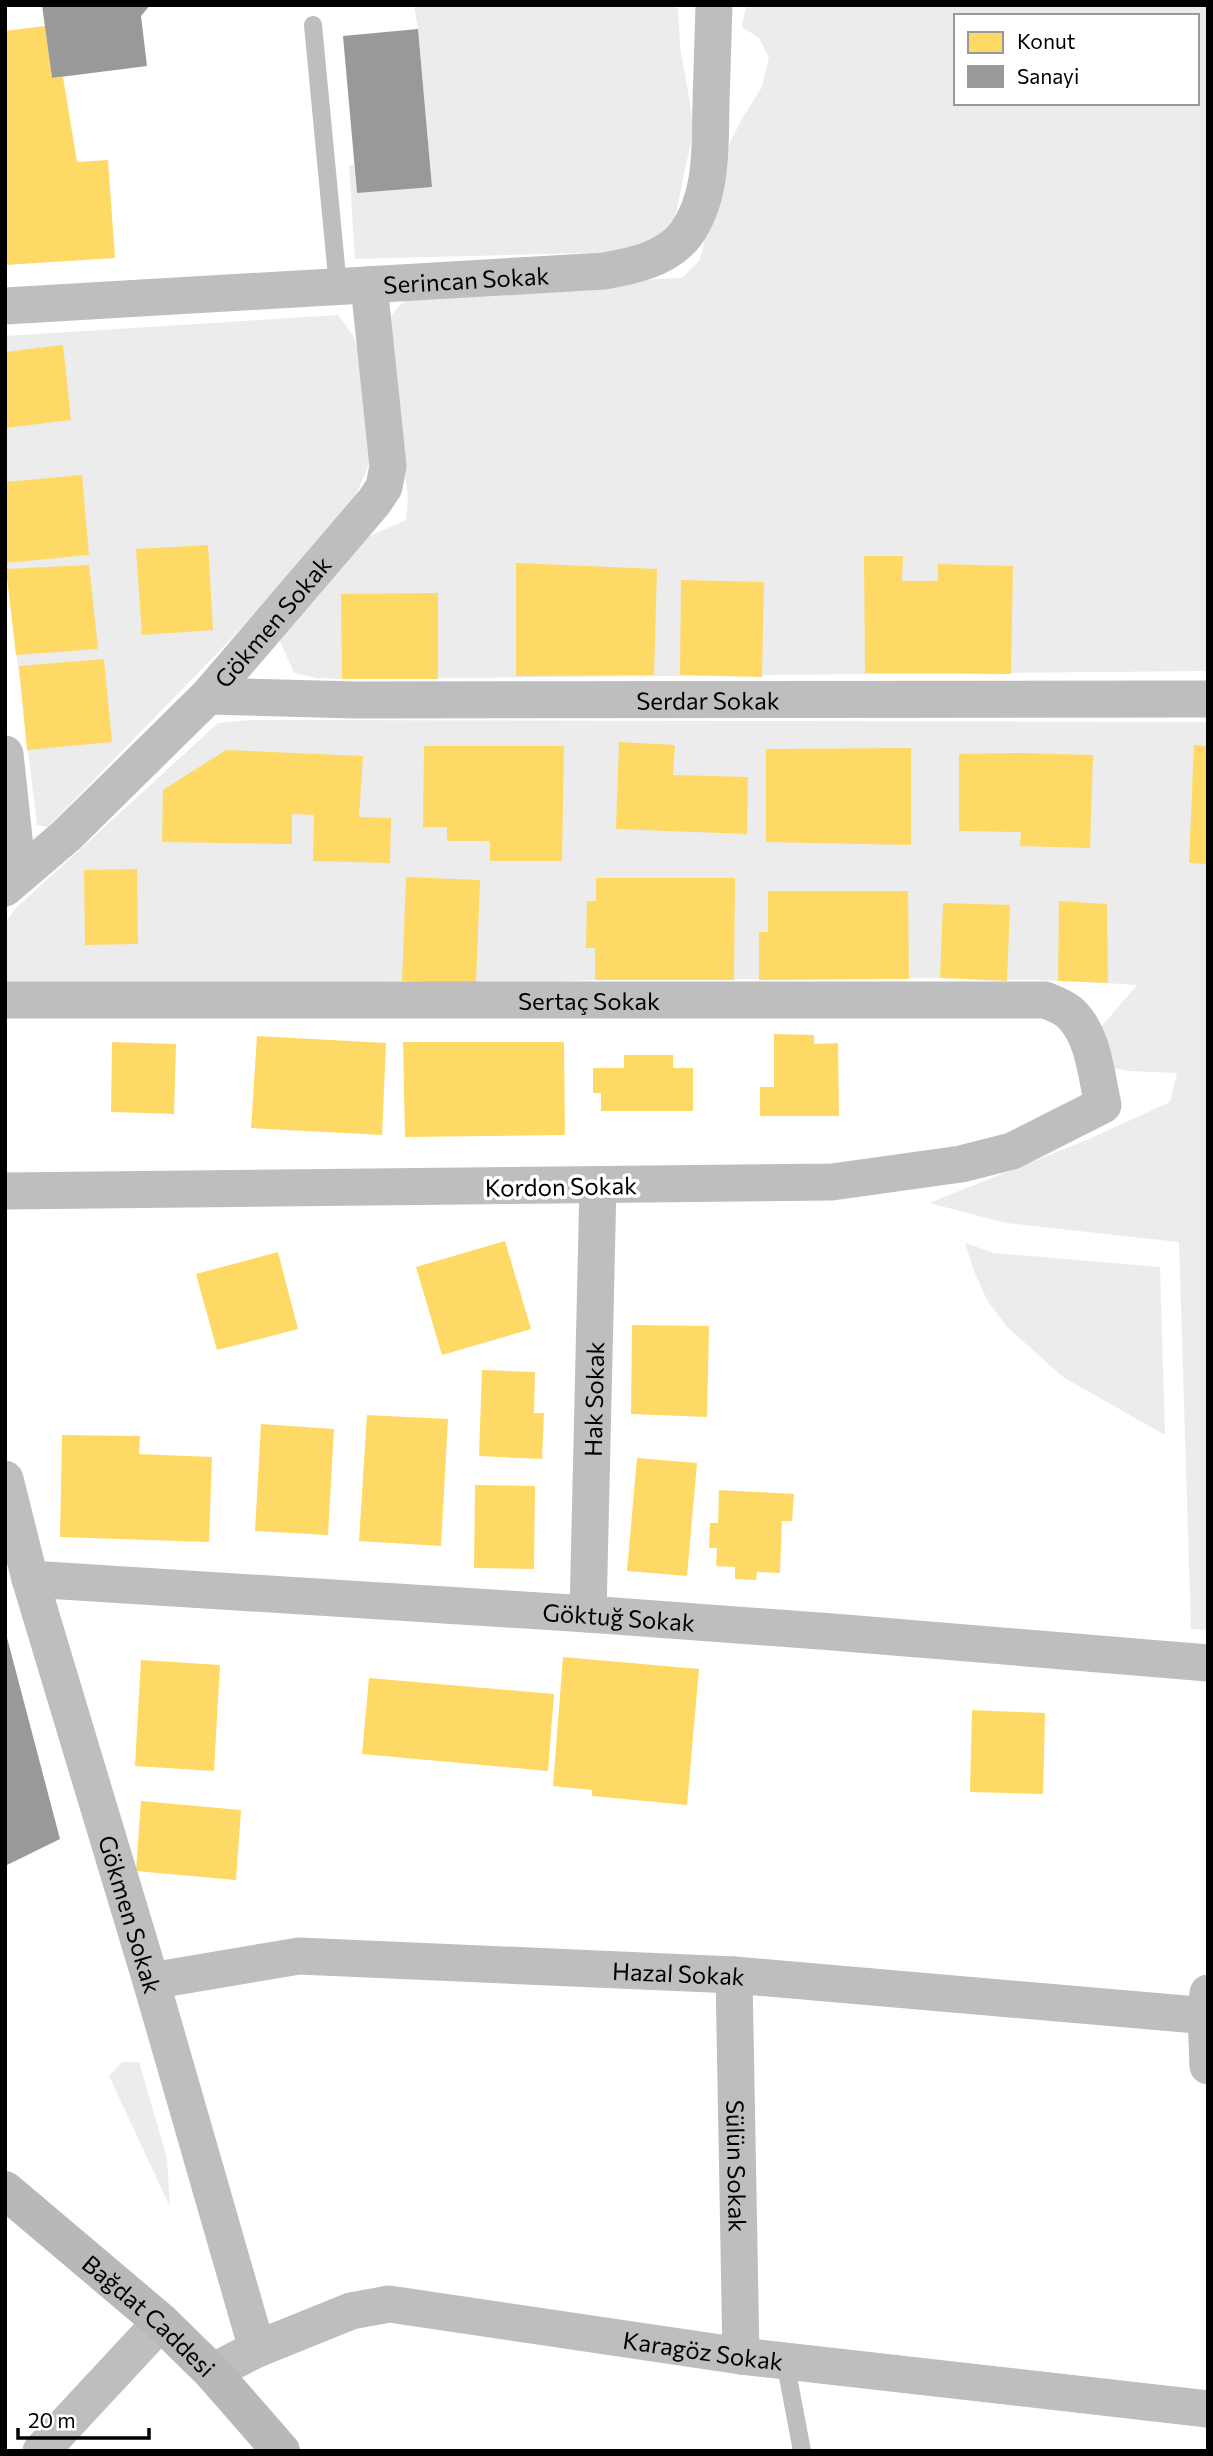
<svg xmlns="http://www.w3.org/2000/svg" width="1213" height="2456" font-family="Commissioner,sans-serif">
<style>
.green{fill:#ececec;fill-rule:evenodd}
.homes{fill:#ffd966}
.industry{fill:#999}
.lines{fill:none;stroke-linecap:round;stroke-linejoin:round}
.service{stroke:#bebebe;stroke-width:18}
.minor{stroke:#bebebe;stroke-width:37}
.secondary{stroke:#b8b8b8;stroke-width:38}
.labels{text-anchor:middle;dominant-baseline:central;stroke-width:7;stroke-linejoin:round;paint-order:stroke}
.street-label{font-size:24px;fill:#000;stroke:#fff}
</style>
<rect width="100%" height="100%" fill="#fff"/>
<path class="green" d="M 414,5 L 671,5 L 678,9 L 680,46 L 694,127 L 675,218 L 663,236 L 621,252 L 355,259 L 349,165 L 354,165 L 357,193 L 432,186 L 418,29 Z
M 746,5 L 1208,5 L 1208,671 L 342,679 L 317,678 L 294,673 L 280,641 L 284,622 L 363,539 L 406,520 L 408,497 L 385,335 C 393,308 400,302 425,290 L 682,278 L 700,260 L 723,156 L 743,117 L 762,87 L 769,58 L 759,38 L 742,27 ZM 956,16 L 1197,16 L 1197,103 L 956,103 Z
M 338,315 L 353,335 L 362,363 L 371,460 L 352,504 L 333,528 L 231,639 L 48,827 L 37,825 L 5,560 L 5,336 Z
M 250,720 L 1208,722 L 1208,1630 L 1191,1629 L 1179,1242 L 1006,1223 L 929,1203 L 1089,1139 L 1170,1102 L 1177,1073 L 1129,1071 L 1109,1067 L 1102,1026 L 1137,985 L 1073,981 L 940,978 L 595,980 L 476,984 L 402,981 L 5,985 L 5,923 L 16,908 L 218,723 Z
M 965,1243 L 994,1253 L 1160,1267 L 1165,1435 L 1063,1377 L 1007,1327 L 987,1300 L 974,1271 Z
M 122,2062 L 139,2062 L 167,2158 L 170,2207 L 109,2076 Z"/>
<path class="homes" d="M 45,26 L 52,78 L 63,77 L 77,162 L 108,160 L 115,258 L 5,265 L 5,31 Z
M 63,345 L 71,420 L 5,428 L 5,352 Z
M 82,475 L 89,555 L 5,563 L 5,482 Z
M 208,545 L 213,630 L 142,635 L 136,549 Z
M 864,556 L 903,556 L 902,581 L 938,581 L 938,564 L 1013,566 L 1011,674 L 865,673 Z
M 516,563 L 657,569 L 654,675 L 516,676 Z
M 89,565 L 98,649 L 16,655 L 6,569 Z
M 681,580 L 764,582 L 762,677 L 680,675 Z
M 438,593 L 438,679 L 342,679 L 341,594 Z
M 104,659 L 112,742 L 27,750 L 19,666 Z
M 619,742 L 675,745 L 673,775 L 748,777 L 747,834 L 616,829 Z
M 1194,745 L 1208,746 L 1208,864 L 1189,863 Z
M 424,746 L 564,746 L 562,861 L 490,861 L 490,841 L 447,841 L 447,827 L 423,827 Z
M 911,748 L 911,845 L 766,842 L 766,749 Z
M 226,750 L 363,756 L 359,817 L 391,818 L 390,863 L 313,861 L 314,815 L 292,814 L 292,844 L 162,842 L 163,790 Z
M 1023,753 L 1093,755 L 1090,848 L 1020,846 L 1021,832 L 959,831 L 959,754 Z
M 137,869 L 138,944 L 85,945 L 84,870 Z
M 406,877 L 480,880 L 476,984 L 402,981 Z
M 596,878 L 735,878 L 734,980 L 595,980 L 595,948 L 586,948 L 587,901 L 596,901 Z
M 768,891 L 908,891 L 909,979 L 759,980 L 759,932 L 768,932 Z
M 1059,901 L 1107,904 L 1108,983 L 1058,981 Z
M 943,903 L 1010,905 L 1007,981 L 940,978 Z
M 774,1034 L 814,1035 L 814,1044 L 838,1043 L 839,1116 L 760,1116 L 760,1087 L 774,1087 Z
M 257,1036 L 386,1043 L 382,1135 L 251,1128 Z
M 112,1042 L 176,1044 L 174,1114 L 111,1112 Z
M 403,1042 L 564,1042 L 565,1135 L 405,1137 Z
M 624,1055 L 673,1055 L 673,1068 L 693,1068 L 693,1111 L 601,1111 L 601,1093 L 593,1093 L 593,1068 L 624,1068 Z
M 505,1241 L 531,1329 L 442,1355 L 416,1267 Z
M 278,1252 L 298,1329 L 217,1350 L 196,1274 Z
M 632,1325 L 709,1326 L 707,1417 L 631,1414 Z
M 482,1370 L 535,1372 L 534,1413 L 544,1413 L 542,1459 L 479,1456 Z
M 367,1415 L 448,1419 L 441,1546 L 359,1541 Z
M 261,1424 L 334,1429 L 328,1535 L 255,1531 Z
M 62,1435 L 140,1436 L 139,1454 L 212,1457 L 209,1542 L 60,1537 Z
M 637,1458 L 697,1463 L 687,1576 L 627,1571 Z
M 475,1485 L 535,1486 L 534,1569 L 474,1568 Z
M 719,1490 L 794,1494 L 792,1521 L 782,1521 L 780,1573 L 757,1572 L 756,1580 L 735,1579 L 735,1567 L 716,1566 L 717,1548 L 709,1548 L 710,1523 L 718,1523 Z
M 563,1657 L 699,1669 L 687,1805 L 592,1796 L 592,1790 L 553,1786 Z
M 141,1660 L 220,1665 L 214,1771 L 135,1766 Z
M 369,1678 L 554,1694 L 548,1771 L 362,1754 Z
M 972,1710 L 1045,1713 L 1043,1794 L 970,1792 Z
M 141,1801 L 241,1810 L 236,1880 L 136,1871 Z"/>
<path class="industry" d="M 42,5 L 150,5 L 141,16 L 147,66 L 52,78 Z
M 418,29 L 432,187 L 357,193 L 343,36 Z
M 5,1630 L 60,1839 L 5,1866 Z"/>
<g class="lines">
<path class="service" d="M 313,25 L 338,287
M 785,2361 L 802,2451"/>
<g class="minor">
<path id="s1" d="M 5,306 L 604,271 C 633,266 667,259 686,234 C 713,196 710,147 711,103 C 712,70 713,38 714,5"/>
<path id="s2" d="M 208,696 L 355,700 L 1208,699"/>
<path d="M 5,754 L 18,876"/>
<path id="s3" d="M 5,888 L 66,836 L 208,696 L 374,502 L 384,487 L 388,466 L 369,285"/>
<path id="s4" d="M 5,1000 L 1045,1000 C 1053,1003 1063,1007 1069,1012 C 1094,1034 1096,1075 1103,1105 L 1012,1151 L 961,1164 L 832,1182 L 5,1191"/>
<path id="s5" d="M 5,1479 L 30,1579 L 151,1981 L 257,2349"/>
<path id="s6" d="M 30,1579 L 588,1614 L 833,1632 L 1208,1663"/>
<path id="s7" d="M 588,1614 L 598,1185"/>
<path id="s8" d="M 734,1975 L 741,2356"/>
<path id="s9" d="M 151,1981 L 299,1956 L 734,1975 L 1208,2016"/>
<path d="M 1208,1993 L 1206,2015 L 1208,2066"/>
<path id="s10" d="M 212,2372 L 257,2349 L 351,2311 L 389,2304 L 741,2356 L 1208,2409"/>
<path d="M 41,2451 L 161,2322"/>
</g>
<path class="secondary" id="s11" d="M 5,2190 L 161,2322 L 212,2372 L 281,2451"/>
</g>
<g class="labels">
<g class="street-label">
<text stroke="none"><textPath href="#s1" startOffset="462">Serincan Sokak</textPath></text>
<text stroke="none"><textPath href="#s3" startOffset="378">Gökmen Sokak</textPath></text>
<text stroke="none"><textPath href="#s2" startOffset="500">Serdar Sokak</textPath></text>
<text stroke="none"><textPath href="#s4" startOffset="584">Sertaç Sokak</textPath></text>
<text transform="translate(561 1186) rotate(-1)">Kordon Sokak</text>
<text stroke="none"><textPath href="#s7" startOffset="215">Hak Sokak</textPath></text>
<text stroke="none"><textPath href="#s6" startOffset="590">Göktuğ Sokak</textPath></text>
<text stroke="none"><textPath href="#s5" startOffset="453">Gökmen Sokak</textPath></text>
<text stroke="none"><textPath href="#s9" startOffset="530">Hazal Sokak</textPath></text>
<text stroke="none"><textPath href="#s8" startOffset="191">Sülün Sokak</textPath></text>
<text stroke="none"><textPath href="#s11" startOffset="191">Bağdat Caddesi</textPath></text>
<text stroke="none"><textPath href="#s10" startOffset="508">Karagöz Sokak</textPath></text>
</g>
</g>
<rect width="1213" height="2456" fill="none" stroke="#000000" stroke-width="14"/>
<rect x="954" y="14" width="245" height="91" fill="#ffffff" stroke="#999999" stroke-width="2"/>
<rect x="968" y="32" width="35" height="21" fill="#ffd966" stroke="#999999" stroke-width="2"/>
<text x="1017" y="49" font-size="21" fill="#000000">Konut</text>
<rect x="968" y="66" width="35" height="21" fill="#999999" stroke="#999999" stroke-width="2"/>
<text x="1017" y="84" font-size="21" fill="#000000">Sanayi</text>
<path d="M18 2428v10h131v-10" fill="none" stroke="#000000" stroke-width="3.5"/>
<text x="28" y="2428" font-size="21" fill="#000000" stroke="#ffffff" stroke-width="5" paint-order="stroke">20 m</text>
</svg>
